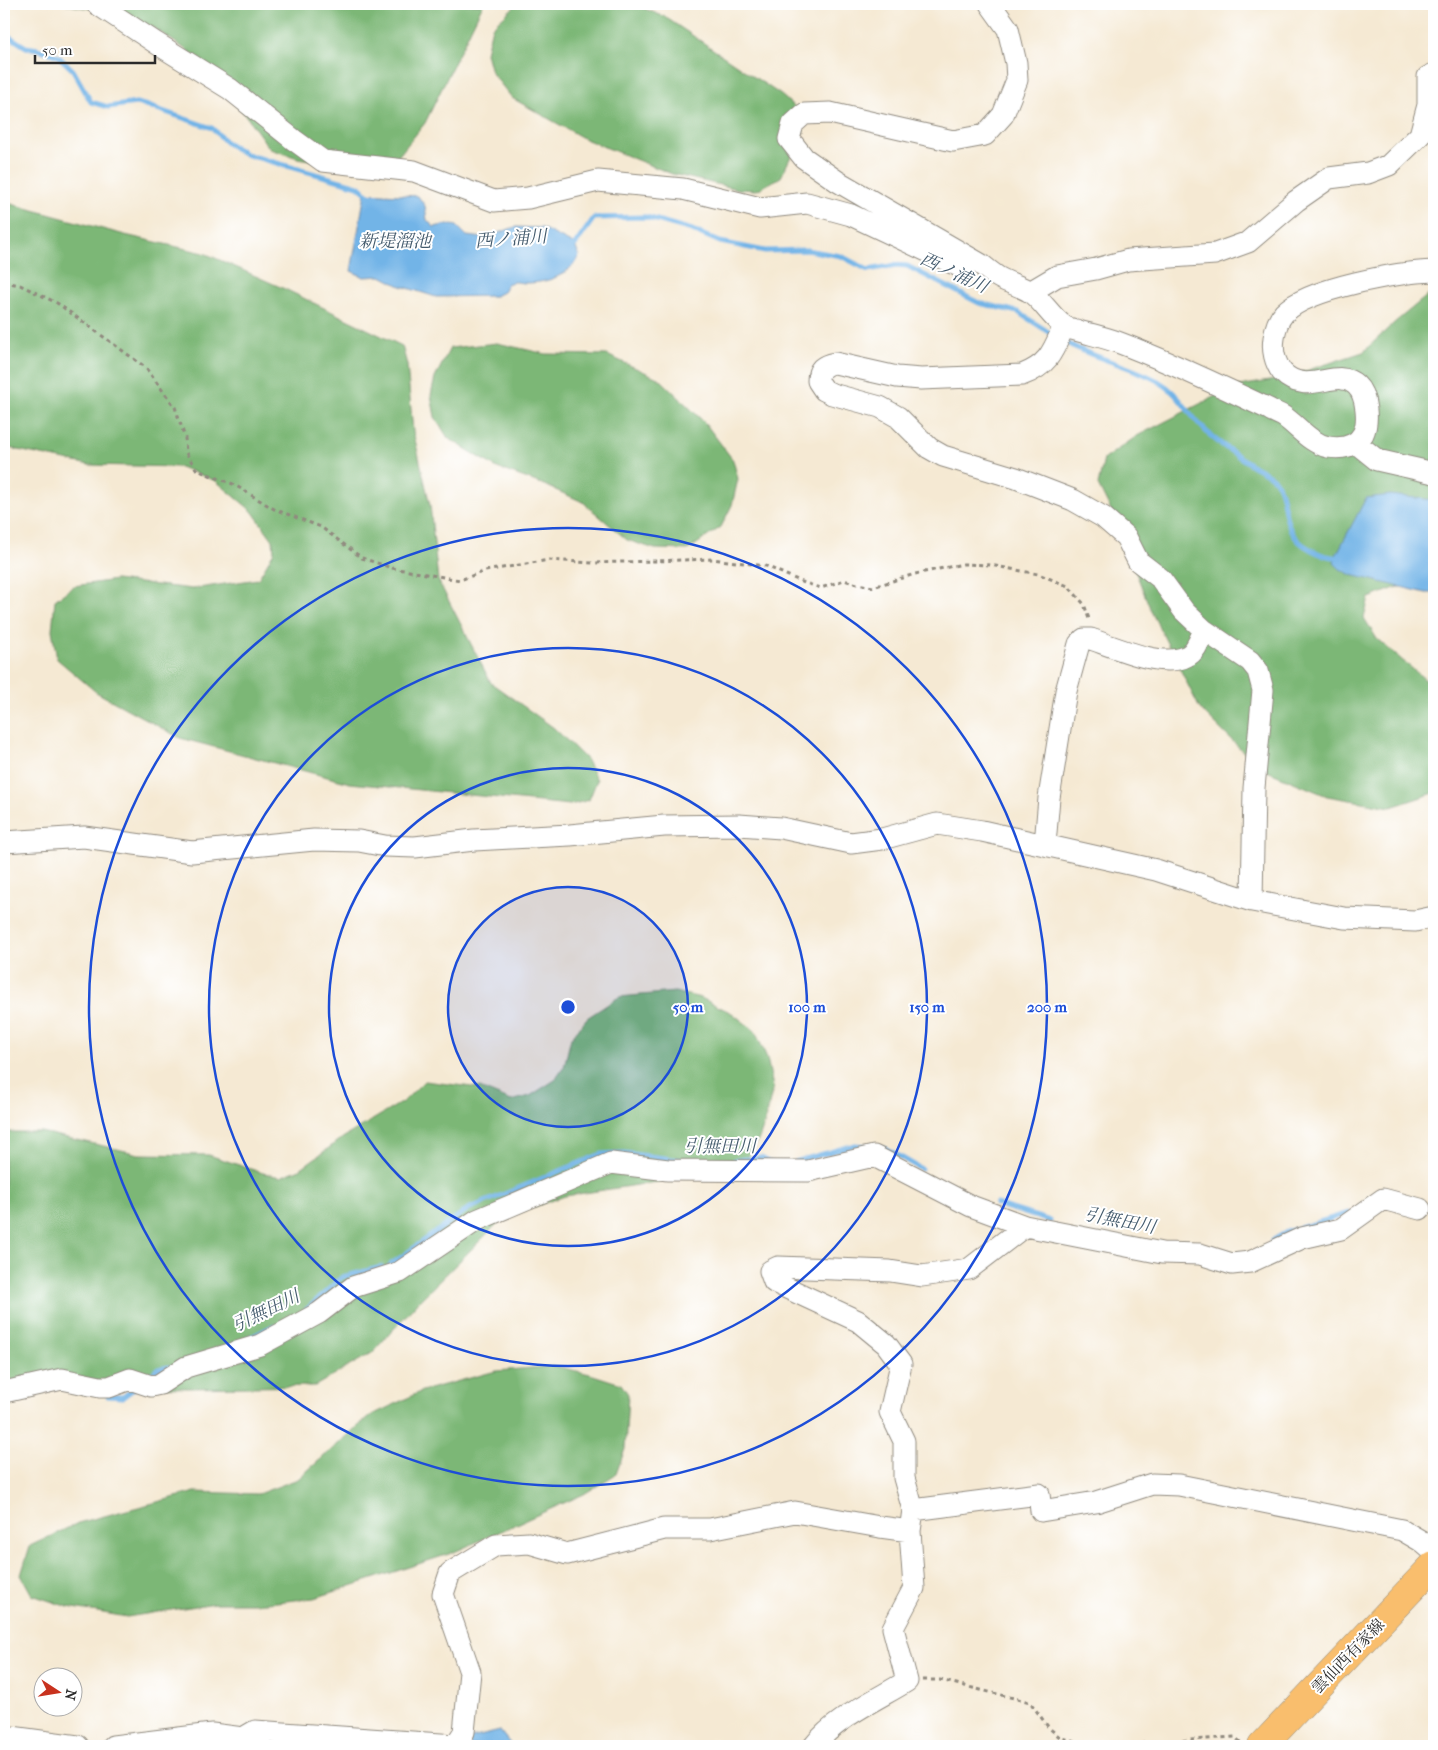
<svg xmlns="http://www.w3.org/2000/svg" width="1438" height="1750" font-family="'IM FELL French Canon','Noto Serif JP',serif">
<style>
.forest{fill:#7cb776;stroke:#547150}
.water{fill:#72b4e7;stroke:#4e7089}
.lines{fill:none;stroke-linecap:round;stroke-linejoin:round}
.stream{stroke:#72b4e7;stroke-width:5}
.minor-casing{stroke:#908a7f;stroke-width:23}
.major-casing{stroke:#908a7f;stroke-width:29}
.path{stroke:#908a7f;stroke-width:3;stroke-dasharray:4 4;stroke-linecap:butt}
.minor{stroke:#fff;stroke-width:21}
.major{stroke:#f9be6d;stroke-width:28}
.ring{fill:none;stroke:#1d4ed8;stroke-width:2.5}
.labels{text-anchor:middle;dominant-baseline:central;stroke-width:4;stroke-linejoin:round;paint-order:stroke}
.street-label{font-size:16px;fill:#2b2b2b;stroke:#fff}
.water-label{font-size:18px;font-style:italic;fill:#445b6d;stroke:#fff}
.centre{fill:#1d4ed8;stroke:#fff;stroke-width:2.5}
.ring-label{font-size:15px;text-anchor:middle;font-weight:bold;fill:#1d4ed8;stroke:#fff;stroke-width:4;stroke-linejoin:round;paint-order:stroke}
</style>
<rect width="100%" height="100%" fill="#fff"/>
<filter id="ink" filterUnits="userSpaceOnUse"><feTurbulence type="fractalNoise" baseFrequency=".02" numOctaves="2"/><feDisplacementMap in="SourceGraphic" scale="10" xChannelSelector="R" yChannelSelector="G"/><feConvolveMatrix kernelMatrix="1 2 1 2 8 2 1 2 1" color-interpolation-filters="sRGB"/></filter>
<filter id="wash" filterUnits="userSpaceOnUse"><feTurbulence type="fractalNoise" baseFrequency=".0096" numOctaves="4" result="noise"/><feDisplacementMap in="SourceGraphic" scale="20" xChannelSelector="R" yChannelSelector="G"/><feGaussianBlur stdDeviation="1.12" result="paint"/><feColorMatrix in="noise" values="0 0 0 0 0 0 0 0 0 0 0 0 0 0 0 0 0 1.4 0 .05"/><feComposite in="paint" operator="in"/></filter>
<g filter="url(#wash)">
<rect width="100%" height="100%" fill="#f5e9d3"/>
<path class="forest" d="M 63,4 L 483,4 L 425,123 L 396,159 L 342,165 L 298,158 L 270,149 L 235,101 L 194,55 L 154,28 L 109,12 Z
M 517,4 L 633,4 L 665,17 L 781,95 L 799,111 L 803,131 L 781,177 L 757,190 L 738,189 L 672,174 L 585,139 L 512,98 L 491,72 L 486,53 L 492,27 Z
M 4,202 L 125,235 L 204,253 L 287,290 L 402,346 L 407,365 L 413,431 L 430,505 L 438,580 L 491,683 L 554,728 L 586,759 L 597,780 L 589,800 L 570,805 L 350,783 L 180,738 L 96,692 L 57,659 L 52,630 L 55,600 L 74,586 L 115,580 L 192,589 L 258,579 L 274,552 L 273,540 L 252,511 L 216,481 L 180,467 L 89,465 L 4,447 Z
M 1434,290 L 1434,580 L 1395,588 L 1369,598 L 1364,618 L 1377,639 L 1434,687 L 1434,793 L 1391,807 L 1327,796 L 1260,768 L 1200,709 L 1152,613 L 1113,515 L 1098,485 L 1104,459 L 1137,436 L 1233,387 L 1281,379 L 1363,352 L 1394,323 Z
M 497,343 L 546,354 L 607,355 L 660,379 L 705,423 L 733,460 L 738,479 L 732,505 L 721,527 L 688,550 L 655,549 L 627,540 L 583,502 L 542,484 L 497,468 L 448,438 L 435,417 L 431,395 L 435,378 L 450,348 Z
M 675,992 L 701,998 L 732,1013 L 755,1031 L 767,1058 L 773,1087 L 765,1122 L 758,1141 L 743,1163 L 663,1181 L 565,1196 L 503,1218 L 420,1300 L 372,1353 L 315,1386 L 187,1388 L 66,1385 L 24,1397 L 4,1409 L 4,1132 L 41,1132 L 139,1154 L 209,1155 L 263,1173 L 280,1177 L 300,1169 L 344,1137 L 404,1101 L 424,1081 L 480,1088 L 511,1101 L 530,1096 L 555,1080 L 564,1067 L 571,1038 L 587,1018 L 619,997 Z
M 555,1366 L 590,1374 L 621,1384 L 628,1394 L 627,1413 L 625,1449 L 616,1474 L 584,1494 L 452,1553 L 314,1598 L 267,1603 L 215,1603 L 127,1617 L 68,1607 L 32,1595 L 21,1575 L 30,1546 L 78,1523 L 195,1492 L 258,1494 L 298,1479 L 370,1416 L 422,1391 L 496,1371 Z"/>
<path class="water" d="M 365,193 L 418,196 L 425,206 L 427,220 L 434,227 L 448,224 L 457,226 L 467,236 L 484,238 L 515,227 L 542,228 L 575,245 L 579,256 C 569,276 547,283 526,283 C 517,283 516,280 507,284 L 503,292 L 495,296 L 436,297 L 398,285 L 381,276 L 364,277 L 351,271 Z
M 1390,495 L 1434,500 L 1434,593 L 1426,593 L 1351,575 L 1340,569 L 1334,563 L 1335,557 L 1366,498 Z
M 500,1731 L 512,1746 L 466,1746 L 467,1739 Z"/>
<g class="lines">
<path class="stream" d="M 4,33 L 26,47 L 38,49 L 58,56 L 73,70 L 91,102 L 108,107 L 136,103 L 148,106 L 212,128 L 227,143 L 245,154 L 358,186 L 370,196
M 571,247 L 575,245 L 594,218 L 646,217 L 692,230 L 720,242 L 765,251 L 807,250 L 841,256 L 868,270 L 896,265 L 907,266 L 979,303 L 1018,312 L 1050,333
M 1067,343 C 1095,359 1129,365 1158,381 C 1179,393 1186,411 1202,427 C 1216,443 1236,454 1253,466 C 1259,469 1267,473 1273,478 C 1291,496 1276,532 1310,549 C 1321,555 1329,558 1342,557
M 735,1160 L 761,1158 L 771,1163
M 795,1162 L 855,1145 L 885,1148 L 921,1169
M 996,1204 L 1050,1221
M 1272,1241 L 1287,1232 L 1349,1213
M 390,1265 L 468,1209 L 601,1154 L 624,1153 L 680,1160
M 307,1309 L 342,1277 L 382,1267
M 249,1338 L 273,1326
M 146,1378 L 158,1369 L 169,1367
M 108,1396 L 123,1397 L 136,1387"/>
</g>
</g>
<g filter="url(#ink)">
<g class="lines">
<g class="minor-casing">
<path id="minor" d="M 97,4 L 156,43 L 230,89 L 294,140 L 323,161 L 414,171 L 494,201 L 528,198 L 598,181 L 683,189 L 760,208 L 807,203 L 851,215 L 963,268
M 990,4 L 1008,29 L 1016,63 L 1017,80 L 1003,115 L 985,135 L 953,141 L 830,113 L 804,114 L 793,124 L 789,139 L 804,158 L 837,181 L 982,265 C 987,269 993,274 998,277 C 1008,283 1021,286 1030,292 C 1043,301 1051,317 1064,326 C 1068,329 1074,329 1079,331 C 1093,335 1107,338 1120,343 C 1171,362 1220,386 1269,409 C 1273,412 1278,413 1283,416 C 1298,426 1310,443 1328,447 C 1341,449 1356,447 1363,434 C 1369,422 1367,395 1356,385 C 1337,366 1307,398 1282,372 C 1275,363 1272,350 1274,338 C 1275,330 1278,320 1284,313 C 1308,288 1400,272 1434,271
M 1030,292 L 1057,276 L 1096,269 L 1128,260 L 1215,254 L 1248,242 L 1296,201 L 1329,178 L 1368,173 L 1389,165 L 1420,135 L 1428,105 L 1428,77 L 1434,74
M 1064,326 C 1053,351 1049,365 1022,375 L 921,379 L 897,377 L 835,363 C 823,365 818,369 818,381 L 824,390 L 832,394 L 880,407 L 898,417 L 929,448 L 943,456 L 1016,478 L 1073,500 L 1103,517 L 1126,537 L 1138,561 L 1160,578 L 1184,611 L 1204,630 L 1250,661 L 1258,671 L 1263,690 L 1254,788 L 1252,901
M 1356,443 L 1377,460 L 1434,473
M 4,842 L 84,837 L 192,852 L 314,840 L 359,841 L 385,846 L 415,847 L 474,840 L 570,835 L 664,826 L 739,825 L 781,828 L 851,843 L 882,839 L 937,824 L 982,831 L 1156,870 L 1252,901 L 1344,918 L 1415,921 L 1434,917
M 1045,844 L 1049,798 L 1066,691 L 1079,644 L 1084,639 L 1091,639 C 1114,647 1164,669 1187,656 C 1196,652 1200,639 1204,630
M 4,1392 L 62,1379 L 100,1387 L 109,1387 L 130,1379 L 151,1386 L 160,1384 L 186,1367 L 260,1345 L 319,1313 L 353,1287 L 400,1272 L 477,1220 L 611,1163 L 668,1170 L 808,1171 L 874,1156 L 971,1206 L 1025,1226 L 1162,1253 L 1200,1254 L 1232,1264 L 1250,1262 L 1302,1238 L 1341,1229 L 1383,1199 L 1420,1209
M 913,1510 L 1039,1494 L 1041,1511 L 1096,1502 L 1152,1484 L 1179,1485 L 1402,1530 L 1421,1541 L 1434,1552
M 910,1531 L 913,1510 L 904,1478 L 904,1441 L 890,1412 L 901,1364 L 886,1344 L 858,1321 L 774,1282 L 770,1271 L 778,1267 L 890,1271 L 922,1276 L 969,1269 L 1025,1226
M 4,1736 L 78,1746
M 113,1746 L 212,1734 L 243,1738 L 255,1731 L 455,1745
M 455,1746 L 464,1732 L 470,1672 L 443,1594 L 450,1573 L 496,1545 L 529,1543 L 567,1554 L 664,1529 L 710,1529 L 795,1512 L 880,1527 L 910,1531 L 914,1588 L 893,1628 L 907,1681 C 878,1699 835,1718 814,1746"/>
</g>
<g class="major-casing">
<path id="major" d="M 1262,1746 L 1434,1565"/>
</g>
<path class="path" d="M 4,282 L 20,285 L 57,303 L 145,367 L 175,407 L 185,438 L 186,453 L 197,470 L 233,484 L 274,509 L 321,527 L 362,558 L 392,568 L 460,580 L 485,571 L 549,560 L 593,563 L 713,559 L 766,566 L 802,582 L 821,588 L 844,580 L 857,584 L 873,587 L 915,574 L 963,564 L 990,565 L 1038,574 L 1068,586 L 1084,604 L 1090,622
M 923,1680 L 940,1680 L 1030,1702 L 1049,1728 L 1061,1738 L 1101,1746 L 1235,1737 L 1241,1743"/>
<use href="#minor" class="minor"/>
<use href="#major" class="major"/>
</g>
</g>
<circle cx="568" cy="1007" r="120" fill="#1d4ed8" fill-opacity=".12"/>
<g class="ring">
<circle cx="568" cy="1007" r="120"/>
<circle cx="568" cy="1007" r="239"/>
<circle cx="568" cy="1007" r="359"/>
<circle cx="568" cy="1007" r="479"/>
</g>
<g class="labels">
<g class="street-label">
<text transform="translate(1348 1656) rotate(-46)">雲仙西有家線</text>
</g>
<g class="water-label">
<text transform="translate(511 239) rotate(-4)">西ノ浦川</text>
<text x="395" y="241">新堤溜池</text>
<text transform="translate(954 273) rotate(25)">西ノ浦川</text>
<text x="720" y="1146">引無田川</text>
<text transform="translate(1120 1221) rotate(11)">引無田川</text>
<text transform="translate(266 1311) rotate(-26)">引無田川</text>
</g>
</g>
<circle cx="568" cy="1007" r="8" class="centre"/>
<g class="ring-label">
<text x="688" y="1012">50 m</text>
<text x="807" y="1012">100 m</text>
<text x="927" y="1012">150 m</text>
<text x="1047" y="1012">200 m</text>
</g>
<rect width="1438" height="1750" fill="none" stroke="#fff" stroke-width="20"/>
<g transform="translate(58 1692) rotate(102)"><circle r="24" fill="#ffffff" stroke="#aaaaaa"/>
<path d="M0-4L9 19L0 12L-9 19Z" fill="#c8321e"/>
<text y="-8" font-size="14" font-weight="bold" text-anchor="middle" fill="#2b2b2b">N</text>
</g>
<path d="M35 55v8h120v-8" fill="none" stroke="#2b2b2b" stroke-width="2.5"/>
<text x="42" y="55" font-size="15" fill="#2b2b2b" stroke="#ffffff" stroke-width="4" paint-order="stroke">50 m</text>
</svg>
